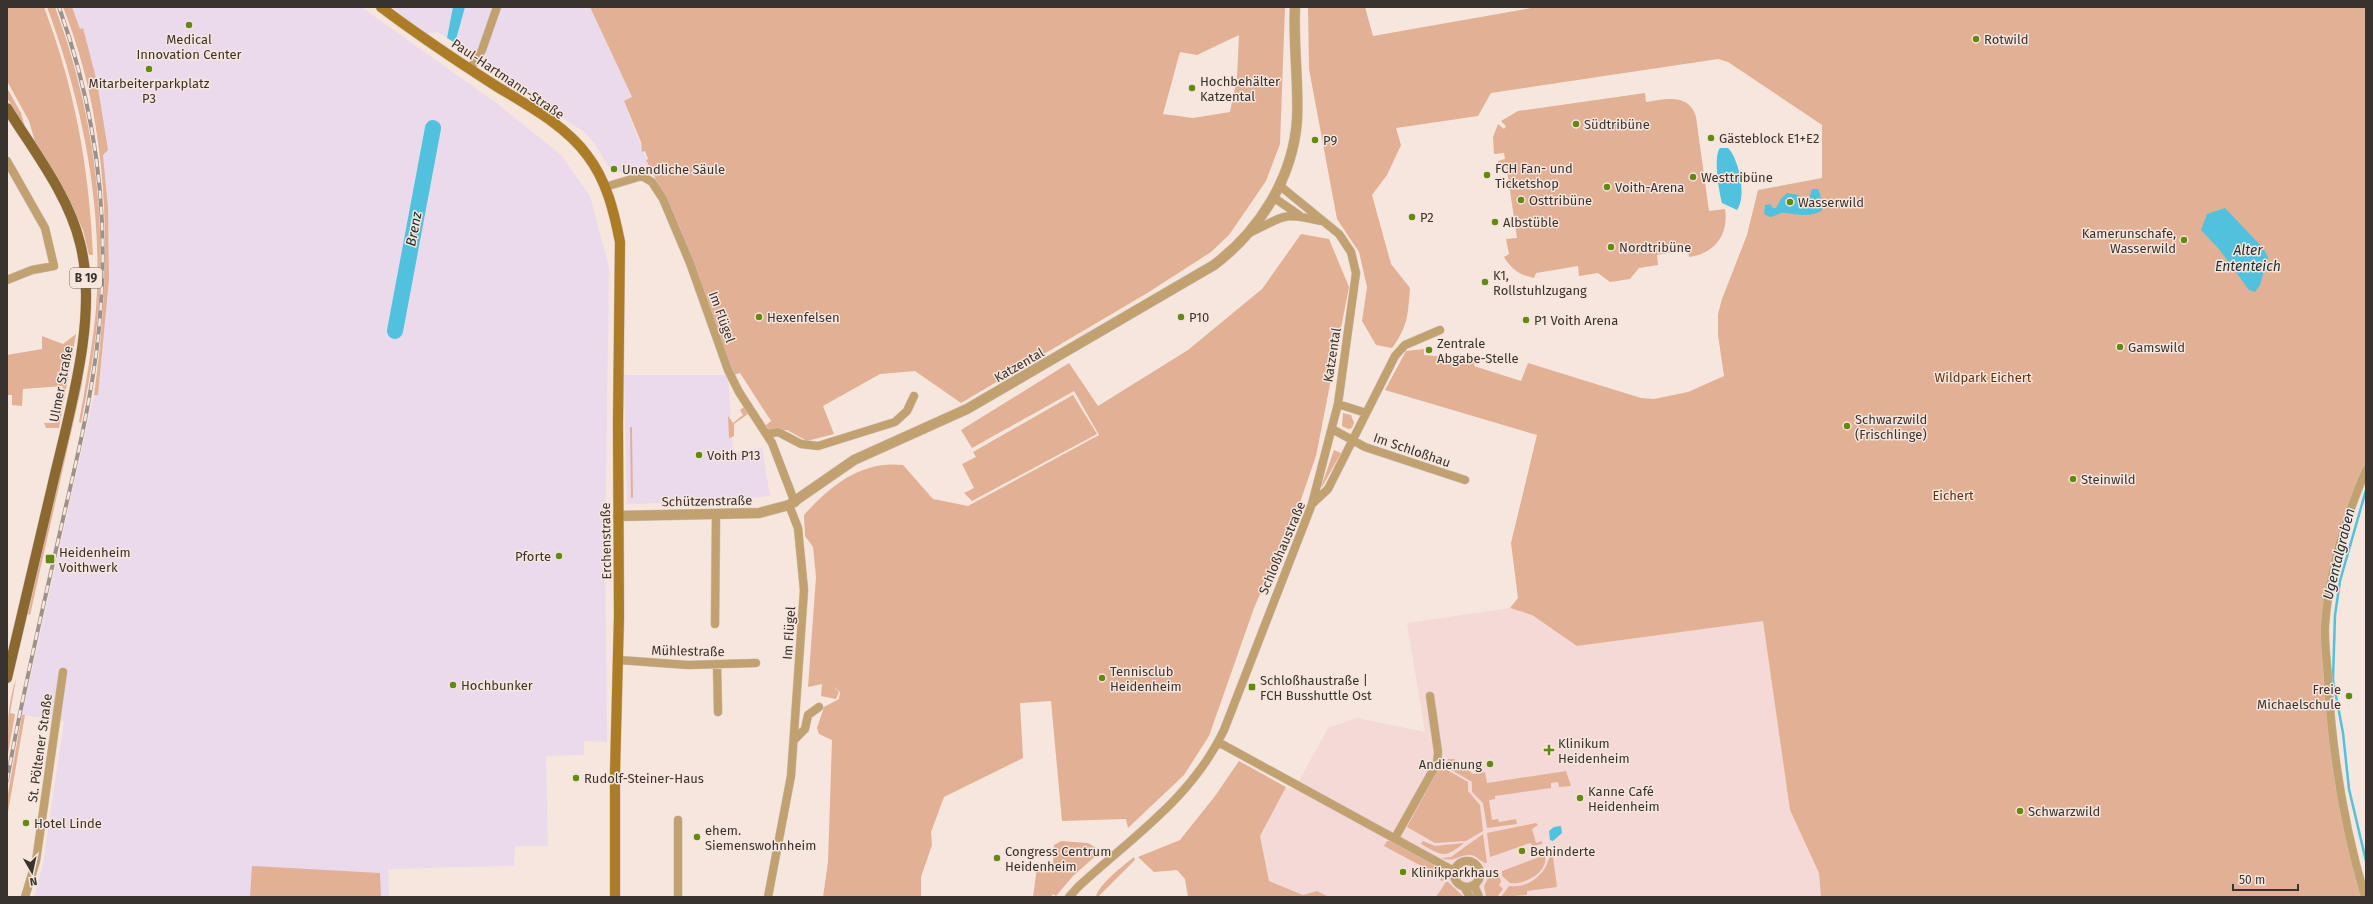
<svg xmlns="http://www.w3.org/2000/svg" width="2373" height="904" font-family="'Fira Sans',sans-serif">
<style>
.industrial{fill:#ebdaeb}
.medical{fill:#f4d9d6}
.green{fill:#e2b094;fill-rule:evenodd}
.water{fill:#50c2dd}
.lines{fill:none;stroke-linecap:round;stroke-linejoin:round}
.stream{stroke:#50c2dd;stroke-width:2.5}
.river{stroke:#50c2dd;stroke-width:16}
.minor-casing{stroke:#d1c2ba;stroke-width:9}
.tertiary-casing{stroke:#d1c2ba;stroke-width:11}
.secondary-casing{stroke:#d1c2ba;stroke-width:11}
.primary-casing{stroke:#d1c2ba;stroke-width:11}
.minor{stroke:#c2a170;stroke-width:8}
.tertiary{stroke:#c2a170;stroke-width:10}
.secondary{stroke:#ad7c27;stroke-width:10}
.primary{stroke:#8b6830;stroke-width:10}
.rail-casing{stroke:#9d918b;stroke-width:4}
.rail{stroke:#f7e6dd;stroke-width:2.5;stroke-dasharray:8;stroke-linecap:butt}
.poi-dot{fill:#638912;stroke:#f7e6dd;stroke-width:1.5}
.labels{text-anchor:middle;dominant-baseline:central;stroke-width:3;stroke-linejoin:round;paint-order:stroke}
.shield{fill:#f7e6dd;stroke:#726963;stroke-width:1}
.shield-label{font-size:12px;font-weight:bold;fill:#39332f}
.poi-label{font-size:13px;fill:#39332f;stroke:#f7e6dd;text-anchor:start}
.street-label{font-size:13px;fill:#39332f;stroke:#f7e6dd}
.park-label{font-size:13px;fill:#633211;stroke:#f7e6dd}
.water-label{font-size:14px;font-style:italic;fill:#192d32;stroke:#f7e6dd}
</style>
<rect width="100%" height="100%" fill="#f7e6dd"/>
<path class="industrial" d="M 72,7 L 361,7 L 495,102 L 560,154 L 590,196 L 609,267 L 605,552 L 607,742 L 584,741 L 584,755 L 546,756 L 548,846 L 515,846 L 514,866 L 388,869 L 389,897 L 34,897 L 43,864 L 64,721 L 22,715 L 94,395 L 98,395 L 109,280 L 108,207 L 103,155 L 80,29 Z
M 392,7 L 453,7 L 447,38 L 437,32 L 427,34 Z
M 465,7 L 590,7 L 632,98 L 624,102 L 651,171 L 639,168 L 615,173 L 611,171 L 593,141 L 583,131 L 518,89 L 455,43 Z
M 624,375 L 728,375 L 733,452 L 762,448 L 770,496 L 714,502 L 627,504 Z"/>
<path class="medical" d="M 1510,608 L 1532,615 L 1577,646 L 1763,621 L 1790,810 L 1819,873 L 1821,897 L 1329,897 L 1317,891 L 1303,895 L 1269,881 L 1260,836 L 1286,787 L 1294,790 L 1328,728 L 1357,718 L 1425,732 L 1407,623 Z"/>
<path class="green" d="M 7,7 L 44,7 C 75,90 89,166 93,255 L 89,255 L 83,230 L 72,207 L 36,145 L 29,121 L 7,81 Z
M 47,7 L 55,7 C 91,104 107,209 98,313 C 95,350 88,387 81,423 L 79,422 C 85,389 91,354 95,320 C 105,215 84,106 47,7 Z
M 63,7 L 72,7 L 80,29 L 83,28 L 97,82 L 108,150 L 103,155 L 108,207 L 109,280 L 98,395 L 94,395 C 112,266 112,130 63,7 Z
M 590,7 L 1285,7 L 1280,144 L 1266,181 L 1229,235 L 1211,252 L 1149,292 L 961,403 L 915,371 L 880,374 L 823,406 L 834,434 L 807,441 L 787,430 L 769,430 L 766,425 L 771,421 L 740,373 L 734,375 L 678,223 L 646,160 L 648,159 L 645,151 L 642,152 L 641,142 L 624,101 L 632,97 ZM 1239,35 L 1237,78 L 1230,112 L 1193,118 L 1163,114 L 1180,52 L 1197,55 Z
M 1308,7 L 1365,7 L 1373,36 L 1537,7 L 2366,7 L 2366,470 L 2348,516 L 2325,625 L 2340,792 L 2365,897 L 1821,897 L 1819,873 L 1790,810 L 1763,621 L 1577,646 L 1532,615 L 1510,608 L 1518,598 L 1511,543 L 1537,435 L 1385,390 L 1406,351 L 1424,349 L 1424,355 L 1472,359 L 1475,361 L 1474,366 L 1521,381 L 1528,363 L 1641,398 L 1654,399 L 1688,392 L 1724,376 L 1718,335 L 1718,314 L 1722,299 L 1747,235 L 1758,190 L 1822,178 L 1822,125 L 1728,62 L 1718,59 L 1491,93 L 1478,116 L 1396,128 L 1401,145 L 1387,175 L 1372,195 L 1391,264 L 1410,288 C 1408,313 1408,327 1392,348 L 1376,345 L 1362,321 L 1367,287 L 1359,252 L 1337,219 L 1309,69 Z
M 7,88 L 21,113 L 25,127 L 7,98 Z
M 1645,93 L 1646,102 C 1666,99 1689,93 1696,117 L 1709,211 L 1725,209 C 1729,234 1715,254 1689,257 L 1688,251 L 1685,250 L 1657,255 L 1658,265 L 1639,268 L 1630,279 L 1610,282 L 1598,273 L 1579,276 L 1578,266 L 1536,273 L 1534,278 C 1520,275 1512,270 1504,257 L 1509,254 L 1506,239 L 1517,238 L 1506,164 L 1498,164 L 1498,161 L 1505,159 L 1504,153 L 1494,154 L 1493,137 L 1498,124 L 1504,129 L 1506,126 L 1501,121 L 1518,111 Z
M 1301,234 L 1329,239 L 1349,287 L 1316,456 L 1298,508 L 1254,608 L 1209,736 L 1184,775 L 1128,828 L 1126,819 L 1062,821 L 1051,701 L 1020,703 L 1023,758 L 944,797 L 931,832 L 932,845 L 921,877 L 921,897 L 823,897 L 828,862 L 832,740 L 819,734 L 817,728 L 824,707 L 839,699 L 840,692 L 833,686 L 839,692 L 836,699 L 821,696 L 822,684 L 808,687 L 816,577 L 813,547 L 805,536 L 804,515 C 830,486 861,460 903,465 L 933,499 L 968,506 L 1099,435 L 1074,391 L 972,448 L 961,430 L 1069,363 L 1098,406 L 1188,350 L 1262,289 Z
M 76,334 L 59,428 L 46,428 L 44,423 L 55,423 L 63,386 L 23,389 L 22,406 L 12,405 L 12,395 L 7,395 L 7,355 L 42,349 L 42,336 L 63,344 Z
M 85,358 L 82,384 L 30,615 L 28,614 Z
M 1073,395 L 1097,434 L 972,501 L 964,493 L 974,488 L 962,464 L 976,457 L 973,452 Z
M 744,407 L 748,414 L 734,424 L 734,436 L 729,438 L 728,416 L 733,423 L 743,415 L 740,410 Z
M 1343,413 L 1351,415 L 1354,423 L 1352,428 L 1348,429 L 1342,426 Z
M 630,427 L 632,427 L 633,498 L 631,498 Z
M 1334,450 L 1341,453 L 1322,487 L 1321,487 Z
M 16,679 L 10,713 L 15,714 L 7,760 C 7,732 7,705 16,679 Z
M 22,715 L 25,715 L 7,818 L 7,799 Z
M 1448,759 L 1454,759 L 1473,774 L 1485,772 L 1487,783 L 1566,771 L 1571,786 L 1559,787 L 1558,782 L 1551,783 L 1551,788 L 1495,796 L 1495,799 L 1489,800 L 1492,820 L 1498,819 L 1499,822 L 1516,819 L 1517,824 L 1487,828 L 1483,803 L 1472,792 L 1472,782 L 1445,766 Z
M 1239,761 L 1286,787 L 1260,836 L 1269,881 L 1303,895 L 1317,891 L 1329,897 L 1188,897 L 1185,879 L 1177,870 L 1154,872 L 1138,857 L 1180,840 L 1215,796 Z
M 1440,766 L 1468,782 L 1468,791 L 1480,805 L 1483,831 L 1466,841 L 1435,843 L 1407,827 Z
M 1536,823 L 1538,825 L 1532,829 L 1536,843 L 1542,841 L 1542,844 L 1533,846 L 1530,843 L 1490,857 L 1487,833 Z
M 1483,834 L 1487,863 C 1481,863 1477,855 1470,855 C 1459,854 1454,863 1442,858 L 1451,857 Z
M 1061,841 L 1088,843 L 1098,849 L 1099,853 L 1073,876 L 1056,896 L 1053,894 L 1051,897 L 1033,897 L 1037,867 L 1053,867 L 1054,845 Z
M 1387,841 L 1391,841 L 1429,861 L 1446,876 L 1443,881 L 1440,880 L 1442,877 L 1384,846 Z
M 1423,841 L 1435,846 L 1464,843 C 1444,859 1443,856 1421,844 Z
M 1554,852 L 1555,856 L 1553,857 L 1557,887 L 1527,891 L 1527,895 L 1501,897 L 1509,886 C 1529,889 1548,873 1550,853 Z
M 1545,855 C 1549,872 1525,885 1510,883 L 1502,876 L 1502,871 Z
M 1134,857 L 1135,860 L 1098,897 L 1096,897 C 1097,886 1125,864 1134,857 Z
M 252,866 L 380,873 L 381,897 L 250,897 Z
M 1498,872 L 1501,882 L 1499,885 L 1503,889 L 1497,897 L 1486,897 L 1484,886 L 1490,874 Z
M 1446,882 L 1448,882 L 1464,897 L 1436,897 Z"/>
<path class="water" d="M 453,7 L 465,7 L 455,43 L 447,38 Z
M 1720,148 L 1728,148 C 1739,159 1747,196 1737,210 L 1722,203 C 1719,192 1713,157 1720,148 Z
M 1812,189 L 1818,189 L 1820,194 L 1822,210 C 1813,218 1795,214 1785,213 C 1780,212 1774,217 1770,217 L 1764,214 L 1765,205 L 1770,204 L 1773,208 L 1776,208 L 1781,199 L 1787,193 L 1798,195 L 1808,203 Z
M 2225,208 L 2263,248 L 2268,257 L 2260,285 L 2255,292 L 2249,290 L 2219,249 L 2201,230 L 2207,214 Z
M 1561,826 L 1562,833 L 1553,841 L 1550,840 L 1549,831 L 1554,827 Z"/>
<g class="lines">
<path class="stream" d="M 2366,490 L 2340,581 L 2335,615 L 2333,680 L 2343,733 L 2349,789 L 2366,861"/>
<path class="river" d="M 395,331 L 433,128"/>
<g class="minor-casing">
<path id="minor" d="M 470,69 L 482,50 L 497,7
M 7,161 L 45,228 L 54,266 L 32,270 L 7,280
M 605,187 L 642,176 L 652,182 L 663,199 L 690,263 L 728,370 L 739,392 L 772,443 L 795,503
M 1273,197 L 1299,215
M 1249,233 C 1284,217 1281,211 1321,221
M 1338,404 L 1366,413
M 1332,429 L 1365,447 L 1465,480
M 767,434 L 778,432 L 801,444 L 818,446 L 895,422 L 907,411 L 914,396
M 1312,504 L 1328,489 L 1395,356 L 1405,345 L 1440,330
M 715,624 L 716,514
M 619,660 L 688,665 L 756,663
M 717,664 L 718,712
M 794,740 L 805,729 L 808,715 L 819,707
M 1218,742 L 1454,871
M 678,820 L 678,897
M 1395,838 L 1437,763 L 1438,752 L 1430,696
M1454 874a13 13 0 1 1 26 0a13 13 0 1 1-26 0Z
M 1474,885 L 1479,897
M 1464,887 L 1470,897
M 25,897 L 36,861 L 63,672
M 768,897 L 791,776 L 804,590 L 798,528 L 789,505
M 1069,897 L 1078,887 C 1132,837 1192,798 1224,730 L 1312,504 L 1338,404 L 1356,273 L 1351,252 L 1339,234 L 1279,185
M 2365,897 C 2344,826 2332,753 2328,679 C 2327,661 2324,643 2325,625 C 2329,571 2345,519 2366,470"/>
</g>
<g class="tertiary-casing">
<path id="tertiary" d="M 618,516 L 759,513 L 789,505 L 854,460 L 967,409 L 1214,265 C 1259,231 1293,178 1297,120 C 1299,83 1293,45 1295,7"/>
</g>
<g class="secondary-casing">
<path id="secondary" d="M 381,7 C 418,35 457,61 496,86 C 527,105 565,125 587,155 C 607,181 614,212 620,242 L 618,423 L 619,616 L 615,772 L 615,897"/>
</g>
<g class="primary-casing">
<path id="primary" d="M 7,108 C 33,150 68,194 80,243 C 99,317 69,413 52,487 C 37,551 22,614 7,678"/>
</g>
<use href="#minor" class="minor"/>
<use href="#tertiary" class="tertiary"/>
<use href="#secondary" class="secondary"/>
<use href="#primary" class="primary"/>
<g class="rail-casing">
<path id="rail" d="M 7,781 C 23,689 45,600 65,510 C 81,442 97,373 101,303 C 108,202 93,102 59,7"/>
</g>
<use href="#rail" class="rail"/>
</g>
<g class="poi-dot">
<circle cx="189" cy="25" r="4"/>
<circle cx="1976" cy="39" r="4"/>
<circle cx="149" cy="69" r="4"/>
<circle cx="1192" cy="88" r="4"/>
<circle cx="1576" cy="124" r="4"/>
<circle cx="1711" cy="138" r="4"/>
<circle cx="1315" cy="140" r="4"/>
<circle cx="614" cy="169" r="4"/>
<circle cx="1487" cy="175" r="4"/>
<circle cx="1693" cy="177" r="4"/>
<circle cx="1607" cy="187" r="4"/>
<circle cx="1521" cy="200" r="4"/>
<circle cx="1790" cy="202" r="4"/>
<circle cx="1412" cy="217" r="4"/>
<circle cx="1495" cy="222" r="4"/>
<circle cx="2184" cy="240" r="4"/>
<circle cx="1611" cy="247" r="4"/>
<circle cx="1485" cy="282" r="4"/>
<circle cx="759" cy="317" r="4"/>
<circle cx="1181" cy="317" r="4"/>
<circle cx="1526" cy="320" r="4"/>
<circle cx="2120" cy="347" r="4"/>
<circle cx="1429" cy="350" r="4"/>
<circle cx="1847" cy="426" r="4"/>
<circle cx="699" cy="455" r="4"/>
<circle cx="2073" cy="479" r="4"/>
<circle cx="559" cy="556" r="4"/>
<rect x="45" y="554" width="10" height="10" rx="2"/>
<circle cx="1102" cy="678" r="4"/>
<circle cx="453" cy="685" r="4"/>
<rect x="1248" y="683" width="8" height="8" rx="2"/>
<circle cx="2349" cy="696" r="4"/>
<path d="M1547 744h4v4h4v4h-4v4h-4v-4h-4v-4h4z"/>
<circle cx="1490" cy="764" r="4"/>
<circle cx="576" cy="778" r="4"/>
<circle cx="1580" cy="798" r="4"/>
<circle cx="2020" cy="811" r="4"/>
<circle cx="26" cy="823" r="4"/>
<circle cx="697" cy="837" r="4"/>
<circle cx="1522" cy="851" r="4"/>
<circle cx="997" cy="858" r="4"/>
<circle cx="1403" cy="872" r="4"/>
</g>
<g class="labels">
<rect class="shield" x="70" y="268" width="32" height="20" rx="3"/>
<g class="shield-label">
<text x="86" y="278">B 19</text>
</g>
<g class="poi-label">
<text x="189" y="39" text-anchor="middle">Medical<tspan x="189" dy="15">Innovation Center</tspan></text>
<text x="1984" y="39">Rotwild</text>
<text x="1200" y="81">Hochbehälter<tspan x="1200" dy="15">Katzental</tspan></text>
<text x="149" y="83" text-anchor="middle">Mitarbeiterparkplatz<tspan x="149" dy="15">P3</tspan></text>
<text x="1584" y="124">Südtribüne</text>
<text x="1719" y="138">Gästeblock E1+E2</text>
<text x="1323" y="140">P9</text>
<text x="1495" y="168">FCH Fan- und<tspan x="1495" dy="15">Ticketshop</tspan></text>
<text x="622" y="169">Unendliche Säule</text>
<text x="1701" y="177">Westtribüne</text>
<text x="1615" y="187">Voith-Arena</text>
<text x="1529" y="200">Osttribüne</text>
<text x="1798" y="202">Wasserwild</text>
<text x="1420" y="217">P2</text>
<text x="1503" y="222">Albstüble</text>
<text x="2176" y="233" text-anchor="end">Kamerunschafe,<tspan x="2176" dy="15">Wasserwild</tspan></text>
<text x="1619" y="247">Nordtribüne</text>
<text x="1493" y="275">K1,<tspan x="1493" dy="15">Rollstuhlzugang</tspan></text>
<text x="767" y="317">Hexenfelsen</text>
<text x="1189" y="317">P10</text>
<text x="1534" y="320">P1 Voith Arena</text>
<text x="1437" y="343">Zentrale<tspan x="1437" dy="15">Abgabe-Stelle</tspan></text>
<text x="2128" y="347">Gamswild</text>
<text x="1855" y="419">Schwarzwild<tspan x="1855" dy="15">(Frischlinge)</tspan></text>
<text x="707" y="455">Voith P13</text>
<text x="2081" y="479">Steinwild</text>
<text x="59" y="552">Heidenheim<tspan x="59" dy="15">Voithwerk</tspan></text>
<text x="551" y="556" text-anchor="end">Pforte</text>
<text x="1110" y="671">Tennisclub<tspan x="1110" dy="15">Heidenheim</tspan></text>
<text x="1260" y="680">Schloßhaustraße |<tspan x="1260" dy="15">FCH Busshuttle Ost</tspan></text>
<text x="461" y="685">Hochbunker</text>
<text x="2341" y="689" text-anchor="end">Freie<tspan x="2341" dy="15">Michaelschule</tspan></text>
<text x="1558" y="743">Klinikum<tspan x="1558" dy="15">Heidenheim</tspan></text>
<text x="1482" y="764" text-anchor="end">Andienung</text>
<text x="584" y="778">Rudolf-Steiner-Haus</text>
<text x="1588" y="791">Kanne Café<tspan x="1588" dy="15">Heidenheim</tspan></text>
<text x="2028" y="811">Schwarzwild</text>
<text x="34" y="823">Hotel Linde</text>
<text x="705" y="830">ehem.<tspan x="705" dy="15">Siemenswohnheim</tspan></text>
<text x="1005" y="851">Congress Centrum<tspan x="1005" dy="15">Heidenheim</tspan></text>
<text x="1530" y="851">Behinderte</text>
<text x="1411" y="872">Klinikparkhaus</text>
</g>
<g class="street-label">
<text transform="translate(508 79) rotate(34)">Paul-Hartmann-Straße</text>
<text transform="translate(722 317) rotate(70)">Im Flügel</text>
<text transform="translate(1332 355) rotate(-81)">Katzental</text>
<text transform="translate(1019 365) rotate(-30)">Katzental</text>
<text transform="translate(61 384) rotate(-79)">Ulmer Straße</text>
<text transform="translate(1412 450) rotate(19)">Im Schloßhau</text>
<text transform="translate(707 501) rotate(-1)">Schützenstraße</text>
<text transform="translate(606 541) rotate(-91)">Erchenstraße</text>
<text transform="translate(1282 548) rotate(-67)">Schloßhaustraße</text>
<text transform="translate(789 633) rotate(-86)">Im Flügel</text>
<text transform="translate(688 651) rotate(1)">Mühlestraße</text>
<text transform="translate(40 748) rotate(-82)">St. Pöltener Straße</text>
</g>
<g class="park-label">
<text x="1983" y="377">Wildpark Eichert</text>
<text x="1953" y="495">Eichert</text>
</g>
<g class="water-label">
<text transform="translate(414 229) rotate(-79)">Brenz</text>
<text x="2248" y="250">Alter<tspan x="2248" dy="16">Ententeich</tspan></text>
<text transform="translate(2339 554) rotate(-76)">Ugentalgraben</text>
</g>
</g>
<rect width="2373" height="904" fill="none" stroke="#39332f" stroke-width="16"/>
<g transform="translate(32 872) rotate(171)" stroke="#f7e6dd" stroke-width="3" paint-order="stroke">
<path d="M0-3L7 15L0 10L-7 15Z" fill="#39332f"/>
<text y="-6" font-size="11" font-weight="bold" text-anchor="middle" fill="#39332f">N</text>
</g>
<path d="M2233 884v6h65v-6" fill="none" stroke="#39332f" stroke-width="2"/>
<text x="2239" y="884" font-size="12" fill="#39332f" stroke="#f7e6dd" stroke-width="3" paint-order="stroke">50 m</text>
</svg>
